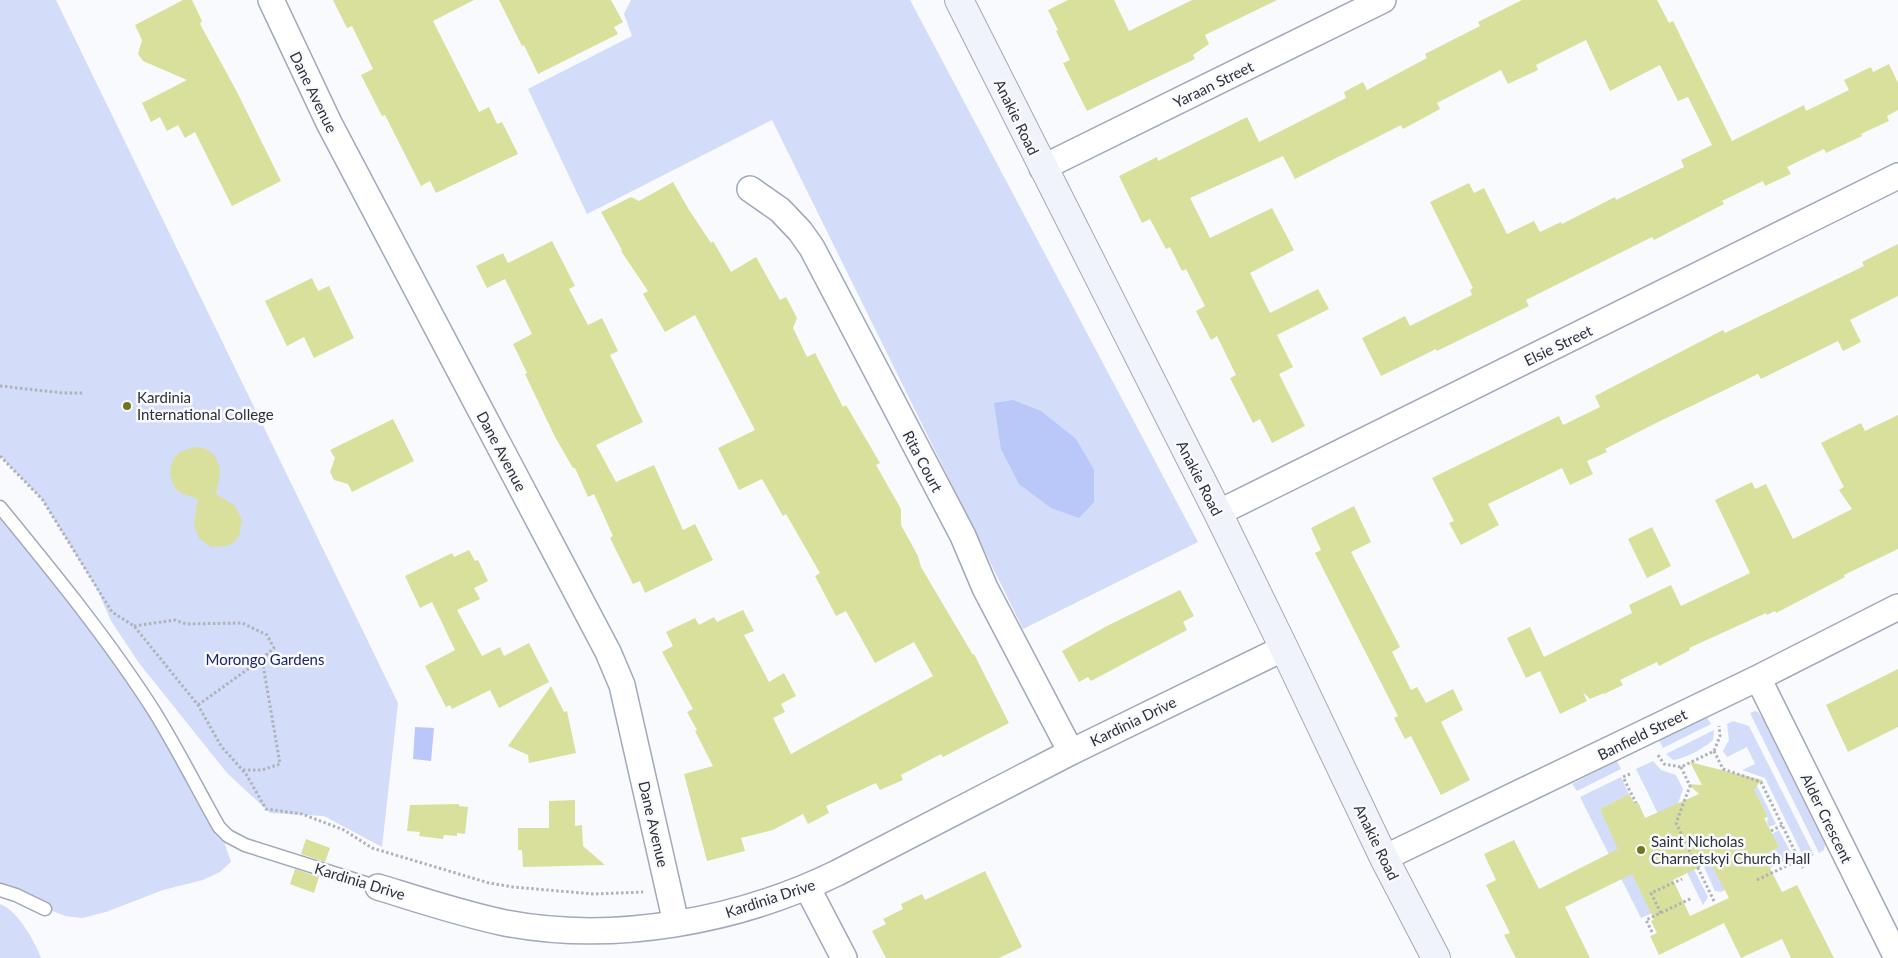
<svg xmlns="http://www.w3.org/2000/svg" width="1898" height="958" font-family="Lato,sans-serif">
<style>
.green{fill:#d3dcf9}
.water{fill:#b9c7f9}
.building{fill:#d8e09b;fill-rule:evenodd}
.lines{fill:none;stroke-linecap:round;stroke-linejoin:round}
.service-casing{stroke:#a2a8bb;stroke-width:15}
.minor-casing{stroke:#a2a8bb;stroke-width:28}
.secondary-casing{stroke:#a2a8bb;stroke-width:30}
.path{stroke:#b1b2b8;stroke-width:3;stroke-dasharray:2.5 2.5;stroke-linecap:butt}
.service{stroke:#fff;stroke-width:12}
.minor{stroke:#fff;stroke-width:25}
.secondary{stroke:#f1f3fa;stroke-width:28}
.poi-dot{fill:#6f761f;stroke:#f9fafe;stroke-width:2}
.labels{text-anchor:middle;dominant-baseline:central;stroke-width:5;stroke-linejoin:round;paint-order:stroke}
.street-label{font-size:15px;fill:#2e3038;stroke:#f9fafe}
.poi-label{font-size:15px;fill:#2e3038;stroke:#f9fafe;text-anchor:start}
.park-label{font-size:15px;fill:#1c256a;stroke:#f9fafe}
</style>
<rect width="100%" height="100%" fill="#f9fafe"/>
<path class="green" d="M 0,0 L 56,0 L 398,703 L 382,847 L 324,816 L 270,813 L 227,773 L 139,663 L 111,621 L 97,589 L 42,499 L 0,456 Z
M 631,0 L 910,0 L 1198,542 L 1023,629 L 772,120 L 587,214 L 528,89 L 632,36 L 624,14 Z
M 0,507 L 98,630 L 219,827 L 231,862 L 220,872 L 203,880 L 163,890 L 106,912 L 82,918 L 65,916 L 0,890 Z
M 1755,711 L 1758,712 L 1763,719 L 1825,845 L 1824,850 L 1819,853 L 1750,713 Z
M 1706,716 L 1711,724 L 1663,748 L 1659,740 Z
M 1733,721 L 1749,726 L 1814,855 L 1805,860 L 1765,778 L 1742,770 L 1755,764 L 1747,747 L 1727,757 L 1723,751 L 1729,740 L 1727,724 Z
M 1714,730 L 1713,740 C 1705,748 1684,759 1673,760 L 1666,754 Z
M 1617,761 L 1621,769 L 1577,791 L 1572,784 Z
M 1653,761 L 1661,770 L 1676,775 L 1683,789 L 1671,824 L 1708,897 L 1703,905 L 1636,769 Z
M 1729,775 L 1757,786 L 1776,824 L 1769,827 L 1767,822 L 1768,817 L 1754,789 L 1726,780 Z
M 1621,777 L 1629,794 L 1600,809 L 1642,894 L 1657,911 L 1641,918 L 1580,797 Z
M 1779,830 L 1791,853 L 1789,859 L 1721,892 L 1715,891 L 1704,867 L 1711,863 L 1763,855 L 1779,847 L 1772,834 Z
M 0,904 C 17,910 35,941 41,958 L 0,958 Z"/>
<path class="water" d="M 1013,400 L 1041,411 L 1076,439 L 1094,470 L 1094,502 L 1079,518 L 1051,508 L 1019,484 L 1001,449 L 994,403 Z
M 415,727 L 434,728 L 431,761 L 413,759 Z"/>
<path class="building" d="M 183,0 L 192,0 L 202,21 L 200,24 L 237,92 L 281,181 L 232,206 L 195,132 L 185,138 L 178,125 L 167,131 L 160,117 L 151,122 L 142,103 L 187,80 L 143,61 L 138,54 L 142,40 L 135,25 Z
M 333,0 L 474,0 L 433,21 L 479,112 L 489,107 L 497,124 L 502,122 L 518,154 L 436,193 L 430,181 L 421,186 L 385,115 L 382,116 L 361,75 L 373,69 L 352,26 L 347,28 Z
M 499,0 L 611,0 L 623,22 L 614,27 L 618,34 L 538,74 L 524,45 L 522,46 Z
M 1068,0 L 1114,0 L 1129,31 L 1192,0 L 1277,0 L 1205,35 L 1209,44 L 1193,55 L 1195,59 L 1087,111 L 1063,63 L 1070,60 L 1056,31 L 1058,30 L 1048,10 Z
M 1522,0 L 1657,0 L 1669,23 L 1673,21 L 1732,141 L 1804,105 L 1806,111 L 1849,90 L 1844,80 L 1871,67 L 1873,72 L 1889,64 L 1898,83 L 1898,110 L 1887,116 L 1889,121 L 1861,134 L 1862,136 L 1826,153 L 1824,149 L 1787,167 L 1791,174 L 1765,186 L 1763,181 L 1722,201 L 1724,204 L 1654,240 L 1652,237 L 1526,300 L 1529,306 L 1437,351 L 1436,349 L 1381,376 L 1362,338 L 1405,316 L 1410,326 L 1472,295 L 1470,290 L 1473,288 L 1430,202 L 1469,183 L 1474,193 L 1484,188 L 1507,234 L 1534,221 L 1540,232 L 1561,222 L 1562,224 L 1615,197 L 1616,200 L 1684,167 L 1681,160 L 1712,145 L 1688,97 L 1678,101 L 1660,65 L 1610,91 L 1586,40 L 1536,65 L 1538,70 L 1508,84 L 1501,70 L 1437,103 L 1440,109 L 1403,129 L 1401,125 L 1295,179 L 1283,156 L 1190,198 L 1210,238 L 1272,208 L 1294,250 L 1250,273 L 1270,313 L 1318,289 L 1329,309 L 1277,335 L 1293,367 L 1279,374 L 1305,426 L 1272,443 L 1260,419 L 1253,423 L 1230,378 L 1236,375 L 1217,336 L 1211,340 L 1196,311 L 1205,306 L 1186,269 L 1182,271 L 1170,247 L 1166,249 L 1150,219 L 1142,223 L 1119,176 L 1157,157 L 1158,161 L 1247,117 L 1259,142 L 1346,98 L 1344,92 L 1363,82 L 1367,90 L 1427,58 L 1425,54 L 1480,26 L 1478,22 Z
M 673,182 L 689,210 L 711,243 L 713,241 L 731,272 L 756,257 L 780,300 L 786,297 L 797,318 L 793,328 L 807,357 L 815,353 L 843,407 L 846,405 L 880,463 L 876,465 L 901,509 L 901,525 L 918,556 L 921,567 L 973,655 L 974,654 L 1009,723 L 943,757 L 941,754 L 901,775 L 903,780 L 880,790 L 876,783 L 826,806 L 829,813 L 808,824 L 803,814 L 773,830 L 741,838 L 745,851 L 707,861 L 684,774 L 713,766 L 695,731 L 697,730 L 687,712 L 693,709 L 662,652 L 673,646 L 666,632 L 695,618 L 699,625 L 714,617 L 717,622 L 743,610 L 754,631 L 744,635 L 769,682 L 784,673 L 796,696 L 781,704 L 785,712 L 773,718 L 791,754 L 933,676 L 914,642 L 875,663 L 846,611 L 836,616 L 815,576 L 820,573 L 786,514 L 783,516 L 762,479 L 739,490 L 718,448 L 755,430 L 695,315 L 665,332 L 643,294 L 648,291 L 621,251 L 622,250 L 601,212 L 631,197 L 639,201 Z
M 552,241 L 575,286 L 569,289 L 588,325 L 602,318 L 618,351 L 610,355 L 643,422 L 596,445 L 616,482 L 654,465 L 683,530 L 695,524 L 713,560 L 645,593 L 640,581 L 633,584 L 610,538 L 613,536 L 594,494 L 588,497 L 575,468 L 573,468 L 555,437 L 525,374 L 527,373 L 513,344 L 532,334 L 505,279 L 487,288 L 476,266 L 503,253 L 508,263 Z
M 1898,244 L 1898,296 L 1850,320 L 1861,342 L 1843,351 L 1838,341 L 1761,379 L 1758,374 L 1656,423 L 1605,449 L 1607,452 L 1587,461 L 1593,474 L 1570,485 L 1562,468 L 1488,504 L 1499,525 L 1461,545 L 1449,523 L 1454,521 L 1432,478 L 1559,416 L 1563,425 L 1600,407 L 1595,396 L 1723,330 L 1725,333 L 1864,266 L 1862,262 Z
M 312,278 L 318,291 L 329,286 L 354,338 L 314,358 L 304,337 L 287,346 L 265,301 Z
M 1898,415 L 1898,549 L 1844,575 L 1845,577 L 1776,613 L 1775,611 L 1767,615 L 1766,613 L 1689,648 L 1690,650 L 1659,666 L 1657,662 L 1620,680 L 1623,685 L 1604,694 L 1604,693 L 1590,699 L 1583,692 L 1587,701 L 1560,714 L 1540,671 L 1526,678 L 1507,638 L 1530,627 L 1544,657 L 1632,613 L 1629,605 L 1671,585 L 1681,606 L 1750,573 L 1715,500 L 1752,482 L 1755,489 L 1766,484 L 1793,539 L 1852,509 L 1839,490 L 1844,487 L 1821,443 L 1861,423 L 1865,431 Z
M 393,419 L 414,461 L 352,492 L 348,484 L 334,480 L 330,472 L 335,458 L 330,450 Z
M 195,447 L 203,448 L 211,452 L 216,458 L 219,466 L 220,474 L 216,494 L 234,505 L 242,520 L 239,536 L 234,542 L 227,546 L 211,547 L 199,538 L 194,524 L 198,499 L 183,494 L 176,489 L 172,482 L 170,474 L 171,466 L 174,458 L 180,452 Z
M 1354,506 L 1371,542 L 1351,552 L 1400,647 L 1392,652 L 1411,690 L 1417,687 L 1426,703 L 1453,689 L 1463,710 L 1441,722 L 1470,780 L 1441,795 L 1411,736 L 1405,739 L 1394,718 L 1398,716 L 1315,553 L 1321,550 L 1311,528 Z
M 1652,527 L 1671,566 L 1647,578 L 1628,539 Z
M 469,550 L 475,561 L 478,560 L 488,581 L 474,588 L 480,599 L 457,610 L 482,656 L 500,647 L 504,656 L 529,643 L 549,682 L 499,708 L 490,690 L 452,709 L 450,705 L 446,707 L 425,666 L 455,650 L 432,602 L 420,608 L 405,576 L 452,553 L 454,557 Z
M 1180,590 L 1194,616 L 1183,622 L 1187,630 L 1091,681 L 1088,677 L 1079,682 L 1062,651 L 1107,626 Z
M 1898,669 L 1898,727 L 1848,752 L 1826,705 Z
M 551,686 L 564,712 L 567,711 L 576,753 L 529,763 L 528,755 L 508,746 Z
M 1690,762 L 1737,774 L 1737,776 L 1739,774 L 1762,780 L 1754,789 L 1768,817 L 1764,818 L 1779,847 L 1763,855 L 1782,892 L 1797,885 L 1834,958 L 1791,958 L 1782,939 L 1741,958 L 1724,923 L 1659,955 L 1650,936 L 1657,933 L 1651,921 L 1654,919 L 1632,874 L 1565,907 L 1590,958 L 1516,958 L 1504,935 L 1510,933 L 1486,885 L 1496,880 L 1484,854 L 1514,840 L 1539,889 L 1618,849 L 1600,809 L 1629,794 L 1635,804 L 1638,802 L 1645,818 L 1699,794 L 1688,784 L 1702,785 ZM 1710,862 L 1729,898 L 1690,916 L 1673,880 Z
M 575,800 L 575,826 L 582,825 L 583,846 L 605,865 L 523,867 L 522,850 L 518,850 L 518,828 L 549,828 L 549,801 Z
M 459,804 L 459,806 L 468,807 L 465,834 L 457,833 L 457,836 L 444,835 L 443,839 L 419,836 L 420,832 L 407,831 L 410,805 Z
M 306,839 L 330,848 L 325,862 L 301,854 Z
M 295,869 L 319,877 L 314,893 L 290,884 Z
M 985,871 L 1022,947 L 999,958 L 886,958 L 872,931 L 886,924 L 883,919 L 903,909 L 901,904 L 922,894 L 925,900 Z"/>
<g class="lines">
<g class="service-casing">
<path id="service" d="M 0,507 C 54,573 108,639 154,711 C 177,748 197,788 219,827 L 228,836 L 245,845 L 378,887
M 0,890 L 16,895 L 45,909"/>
</g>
<g class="minor-casing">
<path id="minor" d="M 271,0 L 329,123 L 608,652 L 622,685 L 676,923
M 1042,168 L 1383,0
M 750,189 L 780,210 L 800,231 L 812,248 L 963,536 L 985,588 L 1071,752
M 1218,513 L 1898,176
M 1758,678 L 1897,958
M 1384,858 L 1758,678 L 1898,607
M 378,887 C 420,900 462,914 505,923 C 615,944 738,921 837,873 L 1071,752 L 1284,648
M 807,887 L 844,958"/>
</g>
<g class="secondary-casing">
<path id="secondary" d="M 959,0 L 1218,513 L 1284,648 L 1384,858 L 1436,958"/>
</g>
<path class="path" d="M 0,386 L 63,393 L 83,393
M 0,456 L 42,499 L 112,612 L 134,626 L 198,705 L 221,746 L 246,774 L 266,809 L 302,814 L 344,830 L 372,848 L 489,883 L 513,887 L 594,894 L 643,892
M 134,626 L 175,620 L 186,624 L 242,623 L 267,635 L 274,648 L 262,659 L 280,764 L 262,770 L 243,770
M 198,705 L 262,659
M 1714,751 L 1723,769 L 1761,782 L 1803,868
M 1658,755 L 1664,764 L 1681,767 L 1714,751 L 1720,736 L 1719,726
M 1681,767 L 1690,786 L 1676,823 L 1714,901
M 1630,774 L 1623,777 L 1636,803
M 1771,831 L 1782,825
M 1698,866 L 1710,860
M 1757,880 L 1799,860
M 1661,913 L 1651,893 L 1682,879
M 1652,932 L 1646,920 L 1692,898"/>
<use href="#service" class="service"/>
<use href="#minor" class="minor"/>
<use href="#secondary" class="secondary"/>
</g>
<g class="poi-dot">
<circle cx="127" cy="406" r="5"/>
<circle cx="1641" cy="850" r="5"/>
</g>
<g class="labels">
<g class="street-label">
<text transform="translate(1213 84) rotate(-26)">Yaraan Street</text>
<text transform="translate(314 92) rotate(64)">Dane Avenue</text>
<text transform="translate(1017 117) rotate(64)">Anakie Road</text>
<text transform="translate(1558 345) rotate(-26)">Elsie Street</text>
<text transform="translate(502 451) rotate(62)">Dane Avenue</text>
<text transform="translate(923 461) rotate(62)">Rita Court</text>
<text transform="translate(1200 478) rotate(63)">Anakie Road</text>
<text transform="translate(1133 721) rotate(-26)">Kardinia Drive</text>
<text transform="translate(1642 734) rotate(-26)">Banfield Street</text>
<text transform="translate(1827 818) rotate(64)">Alder Crescent</text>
<text transform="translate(654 824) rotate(77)">Dane Avenue</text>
<text transform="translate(1377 842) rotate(64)">Anakie Road</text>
<text transform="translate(360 881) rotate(17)">Kardinia Drive</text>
<text transform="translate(770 898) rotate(-18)">Kardinia Drive</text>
</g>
<g class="poi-label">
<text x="137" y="397">Kardinia<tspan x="137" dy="17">International College</tspan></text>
<text x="1651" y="841">Saint Nicholas<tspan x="1651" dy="17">Charnetskyi Church Hall</tspan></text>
</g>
<g class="park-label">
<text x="265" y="659">Morongo Gardens</text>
</g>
</g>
</svg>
